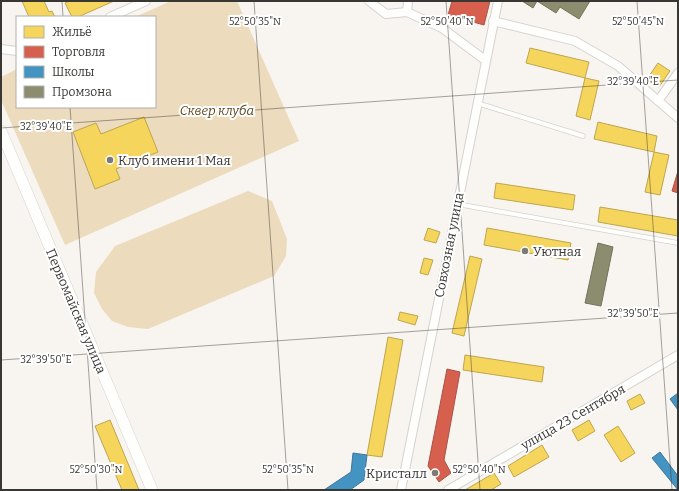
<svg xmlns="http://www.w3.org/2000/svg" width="679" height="491" font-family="Bitter,serif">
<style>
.green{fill:#ecdbbc}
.homes{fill:#f6d55c;stroke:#bda650}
.shops{fill:#d6604d;stroke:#a75446}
.schools{fill:#4393c3;stroke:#407798}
.industry{fill:#8c8c6e;stroke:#73725d}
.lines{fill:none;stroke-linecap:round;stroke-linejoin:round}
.lane-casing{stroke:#d5d3cf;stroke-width:5.5}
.street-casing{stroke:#d5d3cf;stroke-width:10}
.secondary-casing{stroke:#d5d3cf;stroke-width:12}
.lane{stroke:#fefefd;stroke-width:4}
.street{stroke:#fefefd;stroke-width:8}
.secondary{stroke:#fefefd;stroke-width:11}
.ticks{fill:none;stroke:#393734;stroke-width:1;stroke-opacity:0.45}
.poi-dot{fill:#7c7a76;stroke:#fff;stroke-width:1.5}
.labels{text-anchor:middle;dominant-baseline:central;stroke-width:4;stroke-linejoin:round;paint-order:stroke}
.park-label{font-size:13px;font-style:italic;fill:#5a4823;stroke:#fff}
.poi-label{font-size:13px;fill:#393734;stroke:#fff;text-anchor:start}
.street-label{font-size:13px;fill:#393734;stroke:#fff}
.ticks-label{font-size:10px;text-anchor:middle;fill:#393734;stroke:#fff;stroke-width:4;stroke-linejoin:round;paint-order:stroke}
</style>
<rect width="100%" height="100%" fill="#f8f5f0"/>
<path class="green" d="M 171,1 L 237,1 L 299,141 L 65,245 L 1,100 L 1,77 L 17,69 L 17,107 L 155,107 L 155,17 L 135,17 Z
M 248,191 L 272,201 L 287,239 L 286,256 L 274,276 L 148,329 L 128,327 L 112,321 L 102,309 L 94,293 L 96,272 L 115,246 Z"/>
<path class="homes" d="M 22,1 L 44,1 L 49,12 L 52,11 L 55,17 L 29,17 Z
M 69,1 L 114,1 L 78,17 L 72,17 L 65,3 Z
M 530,48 L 589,62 L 585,78 L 526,63 Z
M 658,63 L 670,71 L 659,87 L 647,79 Z
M 585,78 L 599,81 L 590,120 L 576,116 Z
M 144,117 L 158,152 L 116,169 L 120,179 L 95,189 L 73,132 L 96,123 L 101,134 Z
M 598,122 L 657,136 L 654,152 L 594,139 Z
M 654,152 L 669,155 L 660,195 L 645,192 Z
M 496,183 L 575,195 L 573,210 L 494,198 Z
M 600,207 L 678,220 L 678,236 L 598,222 Z
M 428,228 L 440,232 L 436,243 L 424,240 Z
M 487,228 L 571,243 L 568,260 L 484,245 Z
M 470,256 L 482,259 L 464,336 L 452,333 Z
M 424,258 L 433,260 L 428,275 L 420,273 Z
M 400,312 L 418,316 L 415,325 L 398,320 Z
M 388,337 L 403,340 L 382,457 L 367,455 Z
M 465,355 L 544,367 L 542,382 L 463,370 Z
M 640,394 L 645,403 L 631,410 L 627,401 Z
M 110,420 L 139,490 L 122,490 L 95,426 Z
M 589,420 L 595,431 L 578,441 L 572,430 Z
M 618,426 L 635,453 L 621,462 L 604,435 Z
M 542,445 L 549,457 L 514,477 L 508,466 Z
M 494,473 L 501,484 L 491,490 L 465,490 Z"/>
<path class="shops" d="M 452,1 L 490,1 L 484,25 L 448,15 Z
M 678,171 L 678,193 L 672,191 Z
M 447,369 L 460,372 L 444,460 L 451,473 L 439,482 L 428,466 Z"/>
<path class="schools" d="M 678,393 L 678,410 L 670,399 Z
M 660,452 L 678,476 L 678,490 L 652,458 Z
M 353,453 L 367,455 L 364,480 L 350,490 L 324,490 L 351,472 Z"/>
<path class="industry" d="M 522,1 L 590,1 L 579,19 L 560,7 L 556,13 L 537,1 L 533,8 Z
M 598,243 L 613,247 L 601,306 L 585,303 Z"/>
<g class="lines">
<g class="lane-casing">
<path id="lane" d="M 477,103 L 583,136
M 457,204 L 678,243"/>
</g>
<g class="street-casing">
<path id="street" d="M 369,1 L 386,14 L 407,12 L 442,28 L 485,60
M 407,12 L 408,1
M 110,17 L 146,1
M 493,21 L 575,41 L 618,66 L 678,118
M 1,49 L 17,51
M 658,101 L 678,73
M 401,490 L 498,1
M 448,490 L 678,355"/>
</g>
<g class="secondary-casing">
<path id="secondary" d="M 1,131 L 152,490"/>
</g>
<use href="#lane" class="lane"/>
<use href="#street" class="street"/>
<use href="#secondary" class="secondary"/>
</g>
<path class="ticks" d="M 62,1 L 63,17M 254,1 L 288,490M 446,1 L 480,490M 637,1 L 672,490M 70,107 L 97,490M 1,128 L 678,80M 1,360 L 678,313"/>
<g class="poi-dot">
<circle cx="110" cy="160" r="4"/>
<circle cx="525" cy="251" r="4"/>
<circle cx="435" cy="473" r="4"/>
</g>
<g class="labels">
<g class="park-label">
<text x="217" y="110">Сквер клуба</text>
</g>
<g class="poi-label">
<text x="118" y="160">Клуб имени 1 Мая</text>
<text x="533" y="251">Уютная</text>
<text x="427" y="473" text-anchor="end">Кристалл</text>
</g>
<g class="street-label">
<text transform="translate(449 245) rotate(-79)">Совхозная улица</text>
<text transform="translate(76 311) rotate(67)">Первомайская улица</text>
<text transform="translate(573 417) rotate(-30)">улица 23 Сентября</text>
</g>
</g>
<g class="ticks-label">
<text x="255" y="25">52°50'35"N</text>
<text x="447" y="25">52°50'40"N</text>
<text x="638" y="25">52°50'45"N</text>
<text x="633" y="85">32°39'40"E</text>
<text x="46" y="130">32°39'40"E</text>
<text x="633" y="317">32°39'50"E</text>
<text x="46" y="363">32°39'50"E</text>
<text x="96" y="473">52°50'30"N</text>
<text x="288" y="473">52°50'35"N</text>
<text x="479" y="473">52°50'40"N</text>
</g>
<rect width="679" height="491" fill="none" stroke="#393734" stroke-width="4"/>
<rect x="16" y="16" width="140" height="92" fill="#ffffff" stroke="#b0afae"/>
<rect x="24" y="26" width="20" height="12" fill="#f6d55c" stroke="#b0afae"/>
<text x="52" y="36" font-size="12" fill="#393734">Жильё</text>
<rect x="24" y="46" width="20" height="12" fill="#d6604d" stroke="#b0afae"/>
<text x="52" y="56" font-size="12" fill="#393734">Торговля</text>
<rect x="24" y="66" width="20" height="12" fill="#4393c3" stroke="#b0afae"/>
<text x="52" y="76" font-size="12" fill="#393734">Школы</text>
<rect x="24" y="86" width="20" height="12" fill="#8c8c6e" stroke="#b0afae"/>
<text x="52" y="96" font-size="12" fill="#393734">Промзона</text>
</svg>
